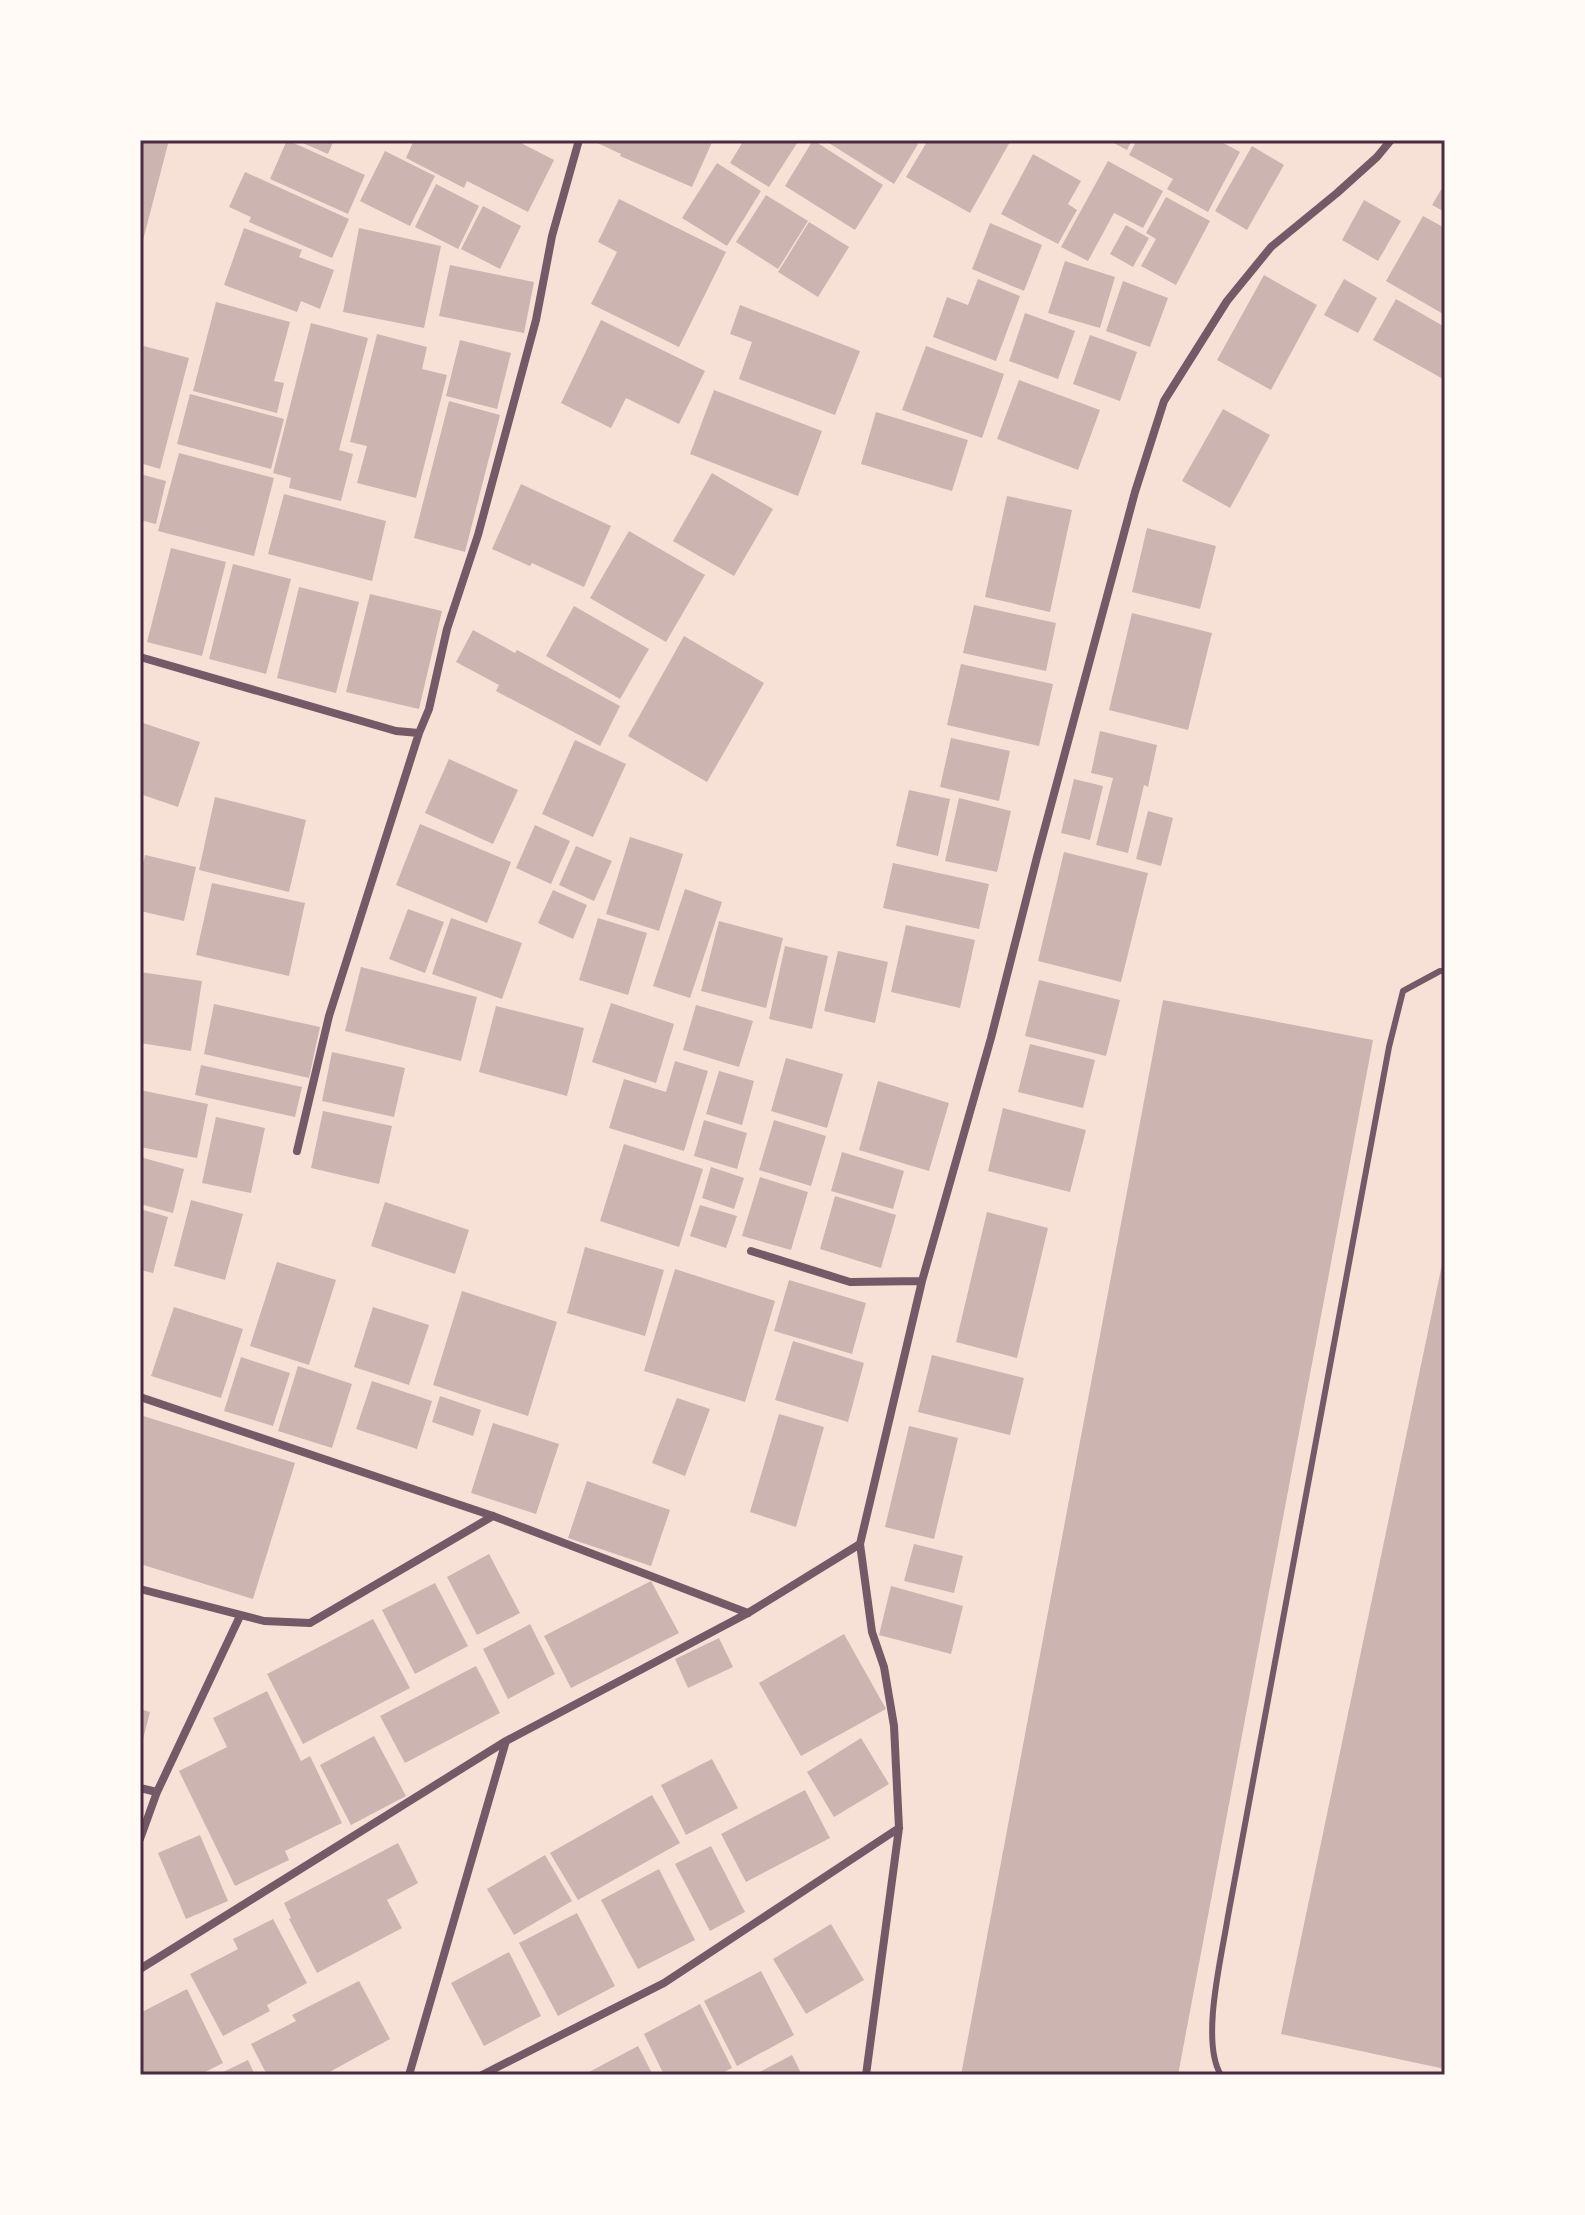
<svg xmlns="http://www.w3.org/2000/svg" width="1585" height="2215" font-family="Manrope,sans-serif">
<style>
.building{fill:#ccb4b1}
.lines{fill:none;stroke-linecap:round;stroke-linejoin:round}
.service{stroke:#755966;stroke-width:6}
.minor{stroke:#755966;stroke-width:8}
.neatline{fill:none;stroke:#4a2c40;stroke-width:3}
</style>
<rect width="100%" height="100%" fill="#f7e1d7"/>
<path class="building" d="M 140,140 L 169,140 L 141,248 L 140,248 Z
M 287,140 L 365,175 L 348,214 L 270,179 Z
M 296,140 L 334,140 L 328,154 Z
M 414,140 L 515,140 L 554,160 L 528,212 L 467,181 L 464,188 L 406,158 Z
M 591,140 L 713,140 L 692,187 L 620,156 L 621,154 Z
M 744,140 L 799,140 L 769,187 L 730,163 Z
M 813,140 L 883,185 L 855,230 L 785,186 Z
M 824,140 L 911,140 L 918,144 L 894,184 Z
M 928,140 L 1011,140 L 970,213 L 906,177 Z
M 1108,140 L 1132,140 L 1127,150 Z
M 1137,140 L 1218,140 L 1240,152 L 1208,212 L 1167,189 L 1173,179 L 1129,155 Z
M 1252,146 L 1284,165 L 1247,230 L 1215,211 Z
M 385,151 L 435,176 L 410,226 L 360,201 Z
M 1033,154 L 1081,181 L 1068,204 L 1077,210 L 1058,244 L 1001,214 Z
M 1108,161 L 1163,191 L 1143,228 L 1114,213 L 1088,261 L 1061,247 Z
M 717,163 L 761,191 L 727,246 L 682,218 Z
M 245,172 L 349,219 L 332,258 L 249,222 L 251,217 L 229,207 Z
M 1445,183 L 1445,212 L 1432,205 Z
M 436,184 L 479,206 L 458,249 L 415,227 Z
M 766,195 L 808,221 L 778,269 L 736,242 Z
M 1166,197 L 1210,221 L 1176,285 L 1141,266 L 1156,239 L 1146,233 Z
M 619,199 L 726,252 L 679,347 L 591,304 L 617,252 L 598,242 Z
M 1364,200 L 1401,221 L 1378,261 L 1342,240 Z
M 483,206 L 521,226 L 500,269 L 461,249 Z
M 1423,216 L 1445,228 L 1445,315 L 1386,281 Z
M 809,222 L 849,247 L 818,297 L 778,272 Z
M 990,223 L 1042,245 L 1024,291 L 972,269 Z
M 1126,225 L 1149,238 L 1133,267 L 1110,254 Z
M 244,228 L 302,250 L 299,257 L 334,270 L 320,309 L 301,301 L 297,312 L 224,285 Z
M 359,228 L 441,246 L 424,328 L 343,312 Z
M 1065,261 L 1115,277 L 1100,328 L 1048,313 Z
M 450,265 L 534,282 L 524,333 L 439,316 Z
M 1264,275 L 1317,305 L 1271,390 L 1217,360 Z
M 978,279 L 1020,296 L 996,361 L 933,337 L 947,297 L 968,305 Z
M 1344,279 L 1377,298 L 1358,333 L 1324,315 Z
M 1123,281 L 1168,298 L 1150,347 L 1106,331 Z
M 1396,299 L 1445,327 L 1445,380 L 1373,340 Z
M 216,302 L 290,322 L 274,381 L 284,383 L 277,413 L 193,391 Z
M 740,305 L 860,351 L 835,415 L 739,379 L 752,342 L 730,334 Z
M 1025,313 L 1075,331 L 1058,379 L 1009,361 Z
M 601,320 L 705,371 L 679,424 L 626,398 L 611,428 L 561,403 Z
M 311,323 L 368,338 L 339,450 L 353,454 L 341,501 L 289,488 L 291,478 L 273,473 Z
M 377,334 L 427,347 L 422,369 L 447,375 L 416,498 L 357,483 L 367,446 L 350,442 Z
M 1090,335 L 1137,352 L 1120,401 L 1073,384 Z
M 460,340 L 511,353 L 497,409 L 446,396 Z
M 140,345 L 189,358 L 160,469 L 140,463 Z
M 926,346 L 1004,374 L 982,438 L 902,410 Z
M 1019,380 L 1100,410 L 1078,470 L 997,439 Z
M 714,390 L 822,431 L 798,496 L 690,454 Z
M 190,394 L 284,419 L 271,469 L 177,444 Z
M 449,401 L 500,415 L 465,552 L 414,538 Z
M 1223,409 L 1270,435 L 1230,508 L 1182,481 Z
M 876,412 L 968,440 L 952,491 L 861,464 Z
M 179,453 L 274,478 L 254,556 L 158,531 Z
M 712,473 L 773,509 L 734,576 L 673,541 Z
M 140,474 L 166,481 L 156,524 L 140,520 Z
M 521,484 L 611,526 L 584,587 L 532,563 L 530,566 L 492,549 Z
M 284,494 L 386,521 L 372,581 L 268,554 Z
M 1007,496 L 1072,510 L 1050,612 L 985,597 Z
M 1147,528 L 1216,546 L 1200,609 L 1132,592 Z
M 629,531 L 705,575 L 666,642 L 590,598 Z
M 171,548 L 226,562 L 202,656 L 147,642 Z
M 233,564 L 291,579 L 266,674 L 209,659 Z
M 299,587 L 359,602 L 336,693 L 277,678 Z
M 370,594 L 442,611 L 419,709 L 346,692 Z
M 974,605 L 1056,623 L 1046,671 L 963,653 Z
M 574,606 L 649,649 L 620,699 L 546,656 Z
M 1132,613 L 1212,633 L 1188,730 L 1109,710 Z
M 473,630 L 515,653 L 517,650 L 620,706 L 600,746 L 496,691 L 499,685 L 456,662 Z
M 684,636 L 764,683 L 707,782 L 628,736 Z
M 961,664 L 1053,684 L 1039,746 L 947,725 Z
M 140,722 L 200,742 L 178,807 L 140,794 Z
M 1100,731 L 1157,745 L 1148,787 L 1144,785 L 1128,853 L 1096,845 L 1113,778 L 1091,773 Z
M 951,738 L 1010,751 L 999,801 L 940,787 Z
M 575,740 L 626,764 L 593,837 L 542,814 Z
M 449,759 L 518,790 L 493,844 L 425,813 Z
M 1074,779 L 1103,786 L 1090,840 L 1061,833 Z
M 909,790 L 950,799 L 938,856 L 896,846 Z
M 215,797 L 306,820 L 289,892 L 199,870 Z
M 959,798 L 1011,811 L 997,872 L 945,861 Z
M 1148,811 L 1173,818 L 1161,866 L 1136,859 Z
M 420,824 L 511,862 L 487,923 L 396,885 Z
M 535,825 L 570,841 L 551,884 L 516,868 Z
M 630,837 L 683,854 L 659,931 L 606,914 Z
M 576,846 L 612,861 L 594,901 L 559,885 Z
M 1064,852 L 1148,873 L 1121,982 L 1038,961 Z
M 145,855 L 196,867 L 184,921 L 140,911 L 140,877 Z
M 893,863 L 989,884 L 979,929 L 883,908 Z
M 212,883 L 305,903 L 289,976 L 196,955 Z
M 685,889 L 722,902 L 690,998 L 653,986 Z
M 553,890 L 587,905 L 573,939 L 538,923 Z
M 408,909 L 444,922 L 425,973 L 389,959 Z
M 451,918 L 522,943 L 502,999 L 432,974 Z
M 598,918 L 647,933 L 628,995 L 579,980 Z
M 719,921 L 783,938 L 766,1008 L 701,991 Z
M 906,925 L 975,940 L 960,1008 L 891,992 Z
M 785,946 L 828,956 L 812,1029 L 769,1019 Z
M 838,951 L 888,962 L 875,1023 L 824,1011 Z
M 361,967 L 477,997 L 461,1061 L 345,1031 Z
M 140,972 L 202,981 L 191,1051 L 140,1043 Z
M 1039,980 L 1120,1000 L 1106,1056 L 1025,1036 Z
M 1163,1000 L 1373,1040 L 1178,2075 L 961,2075 Z
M 611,1003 L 674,1024 L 656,1083 L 592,1062 Z
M 214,1004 L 320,1027 L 309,1078 L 204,1054 Z
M 696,1005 L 753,1021 L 739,1067 L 683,1050 Z
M 496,1006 L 584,1028 L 567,1096 L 479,1072 Z
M 1030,1044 L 1095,1060 L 1083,1108 L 1018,1092 Z
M 332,1052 L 405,1068 L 394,1117 L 322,1101 Z
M 786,1058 L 843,1074 L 827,1128 L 771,1111 Z
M 675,1061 L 708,1071 L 684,1151 L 609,1128 L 624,1079 L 666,1092 Z
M 201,1065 L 302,1087 L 295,1117 L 195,1095 Z
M 719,1071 L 754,1081 L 742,1125 L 706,1114 Z
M 878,1081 L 949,1103 L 929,1171 L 859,1150 Z
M 140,1090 L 208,1104 L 197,1158 L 140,1147 Z
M 1003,1108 L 1086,1130 L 1070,1192 L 988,1171 Z
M 323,1111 L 392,1126 L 379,1184 L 311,1168 Z
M 216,1117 L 265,1128 L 251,1193 L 202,1183 Z
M 704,1120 L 747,1133 L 737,1169 L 694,1156 Z
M 774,1120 L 826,1136 L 811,1186 L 759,1170 Z
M 624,1144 L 703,1169 L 679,1247 L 600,1221 Z
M 842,1152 L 904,1171 L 893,1209 L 831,1191 Z
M 140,1157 L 184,1169 L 173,1213 L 140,1204 Z
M 711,1167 L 744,1178 L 734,1209 L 702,1198 Z
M 760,1177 L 808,1192 L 791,1250 L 742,1236 Z
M 835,1196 L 896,1215 L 881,1268 L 820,1249 Z
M 191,1200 L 243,1214 L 225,1280 L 174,1266 Z
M 385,1202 L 469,1230 L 455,1274 L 371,1246 Z
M 700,1205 L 737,1216 L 726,1248 L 690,1236 Z
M 140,1209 L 168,1217 L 153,1273 L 140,1270 Z
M 987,1212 L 1048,1228 L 1017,1358 L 956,1342 Z
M 585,1247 L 664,1270 L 645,1336 L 567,1313 Z
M 1444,1255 L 1445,1255 L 1445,2069 L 1281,2034 Z
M 277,1262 L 336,1280 L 309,1365 L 250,1346 Z
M 675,1269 L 775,1301 L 745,1402 L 644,1371 Z
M 789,1280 L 866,1303 L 852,1354 L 774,1331 Z
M 462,1291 L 557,1322 L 528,1416 L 433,1385 Z
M 174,1307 L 243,1329 L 221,1398 L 151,1376 Z
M 373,1307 L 429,1325 L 409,1385 L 354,1367 Z
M 793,1341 L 864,1363 L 848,1422 L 775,1400 Z
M 932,1355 L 1024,1378 L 1010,1435 L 918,1412 Z
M 241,1357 L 290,1373 L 273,1426 L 224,1411 Z
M 298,1366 L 352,1384 L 332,1448 L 278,1431 Z
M 372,1381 L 432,1401 L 417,1449 L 356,1429 Z
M 440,1396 L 481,1410 L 473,1436 L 432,1422 Z
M 677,1398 L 710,1409 L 685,1476 L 652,1463 Z
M 779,1414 L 824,1427 L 796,1527 L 750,1512 Z
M 140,1415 L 295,1463 L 253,1599 L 140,1564 Z
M 493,1423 L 559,1444 L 536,1514 L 471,1493 Z
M 909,1426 L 958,1438 L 934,1539 L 885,1527 Z
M 587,1481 L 670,1510 L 651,1566 L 568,1538 Z
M 914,1544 L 963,1556 L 954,1593 L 904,1581 Z
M 489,1554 L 520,1613 L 477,1635 L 447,1577 Z
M 651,1581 L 679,1633 L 571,1688 L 544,1636 Z
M 435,1583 L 468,1646 L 415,1674 L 382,1610 Z
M 891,1586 L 963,1606 L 951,1654 L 879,1635 Z
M 373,1619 L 410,1688 L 303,1744 L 267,1674 Z
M 530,1624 L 555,1674 L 508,1699 L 483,1649 Z
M 844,1634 L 886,1709 L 801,1756 L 759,1683 Z
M 719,1638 L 733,1667 L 688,1688 L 675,1659 Z
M 476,1666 L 500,1713 L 405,1763 L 380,1716 Z
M 267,1691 L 301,1761 L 310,1756 L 342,1823 L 285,1851 L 289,1860 L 235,1886 L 179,1771 L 227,1747 L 213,1718 Z
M 140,1709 L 150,1712 L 141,1747 L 140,1746 Z
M 374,1736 L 406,1796 L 351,1825 L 320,1765 Z
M 861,1738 L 889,1784 L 834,1817 L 807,1772 Z
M 712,1759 L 738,1808 L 686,1835 L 661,1785 Z
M 805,1790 L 830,1838 L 746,1882 L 721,1834 Z
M 652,1795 L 680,1843 L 578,1900 L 550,1853 Z
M 200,1835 L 228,1901 L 186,1919 L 158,1853 Z
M 398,1843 L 418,1883 L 387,1900 L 402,1928 L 317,1973 L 289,1919 L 291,1918 L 284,1903 Z
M 711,1846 L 745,1912 L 710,1931 L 675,1864 Z
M 545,1855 L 572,1901 L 514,1935 L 487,1889 Z
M 659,1869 L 695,1940 L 638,1969 L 601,1900 Z
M 577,1913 L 615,1986 L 558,2016 L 519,1943 Z
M 273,1919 L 307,1983 L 267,2005 L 270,2011 L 223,2036 L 190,1974 L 238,1949 L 233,1939 Z
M 831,1924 L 864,1980 L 806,2014 L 773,1959 Z
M 509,1952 L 541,2016 L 484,2046 L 451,1983 Z
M 761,1971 L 794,2035 L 737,2066 L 704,2001 Z
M 359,1981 L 390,2039 L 324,2075 L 267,2075 L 251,2044 L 296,2021 L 292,2015 Z
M 187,1989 L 223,2063 L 199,2075 L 140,2075 L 140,2013 Z
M 700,2004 L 732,2068 L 718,2075 L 664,2075 L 644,2034 Z
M 638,2046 L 653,2075 L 590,2075 L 589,2072 Z
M 792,2055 L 802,2075 L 754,2075 Z
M 248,2060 L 255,2075 L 217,2075 Z"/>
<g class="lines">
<path class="service" d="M 1221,2075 C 1200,2042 1222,1955 1228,1916 L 1389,1047 L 1403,991 L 1440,971 L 1445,971"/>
<path class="minor" d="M 140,657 L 396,731 L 419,733 L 429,709 L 447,629 L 478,535 L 536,320 L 552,236 L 579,140
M 297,1151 L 329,1016 L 419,733
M 751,1251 L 850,1282 L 922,1281
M 140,1397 L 493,1516 L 748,1613
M 860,1544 L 872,1632 L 884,1667 L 894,1726 L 899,1828 L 866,2075
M 140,1589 L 264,1621 L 310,1623 L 493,1516
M 140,1788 L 157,1792
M 140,1839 L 157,1792 L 240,1616
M 140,1969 L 506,1741
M 409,2075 L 506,1741 L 748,1613 L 860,1544 L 922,1281 L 991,1038 L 1037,857 L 1135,492 L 1164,401 L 1227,301 L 1271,247 L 1337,193 L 1377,157 L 1391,140
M 482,2075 L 664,1983 L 899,1828"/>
</g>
<rect width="1585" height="2215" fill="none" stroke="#fffaf5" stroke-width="284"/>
<rect x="142" y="142" width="1301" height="1931" class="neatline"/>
</svg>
